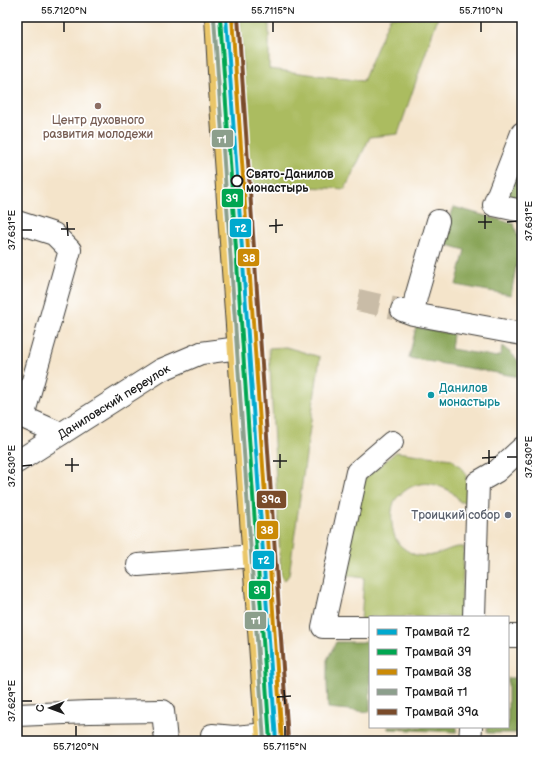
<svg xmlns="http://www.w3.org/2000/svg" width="539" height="758" font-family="'Balsamiq Sans',sans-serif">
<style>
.green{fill:#abbc60;stroke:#646c3e}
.forest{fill:#88a456;stroke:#526039}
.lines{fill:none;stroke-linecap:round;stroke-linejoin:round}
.minor-tunnel{stroke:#c9bca7;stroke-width:22;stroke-dasharray:22 11;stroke-linecap:butt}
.minor-casing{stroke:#3c3a36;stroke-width:24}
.major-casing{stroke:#3c3a36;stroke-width:24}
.minor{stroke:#fff;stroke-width:22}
.major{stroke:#eac669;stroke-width:22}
.tram-1-casing{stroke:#fff;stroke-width:7}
.tram-2-casing{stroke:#fff;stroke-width:7}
.tram-3-casing{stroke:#fff;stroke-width:7}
.tram-4-casing{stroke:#fff;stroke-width:7}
.tram-5-casing{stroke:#fff;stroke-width:7}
.tram-1{stroke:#00a9ce;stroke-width:4}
.tram-2{stroke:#00a651;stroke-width:4}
.tram-3{stroke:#cb8a06;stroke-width:4}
.tram-4{stroke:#8c9f8c;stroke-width:4}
.tram-5{stroke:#7a4b2a;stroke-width:4}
.ticks{fill:none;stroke:#1c1c1c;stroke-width:1.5}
.education-dot{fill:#8d6e63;stroke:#fff;stroke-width:1.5}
.stop-dot{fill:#fff;stroke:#1c1c1c;stroke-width:2}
.culture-dot{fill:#0f9aa8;stroke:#fff;stroke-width:1.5}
.worship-dot{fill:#6b7280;stroke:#fff;stroke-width:1.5}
.labels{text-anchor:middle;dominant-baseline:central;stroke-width:3.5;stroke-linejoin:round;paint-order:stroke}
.education-label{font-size:12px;fill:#785e54;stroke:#fff}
.stop-label{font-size:12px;font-weight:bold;fill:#1c1c1c;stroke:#fff;text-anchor:start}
.culture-label{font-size:12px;fill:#0d838f;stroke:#fff;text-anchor:start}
.street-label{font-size:12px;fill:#1c1c1c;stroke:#fff}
.worship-label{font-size:12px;fill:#5b616d;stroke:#fff;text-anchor:end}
.line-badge{stroke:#fff;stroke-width:1.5}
.badge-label{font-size:11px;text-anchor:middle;font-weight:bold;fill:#fff}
.neatline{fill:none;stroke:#1c1c1c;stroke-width:1.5}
.ticks-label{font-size:10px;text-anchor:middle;fill:#1c1c1c}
</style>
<rect width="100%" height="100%" fill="#fff"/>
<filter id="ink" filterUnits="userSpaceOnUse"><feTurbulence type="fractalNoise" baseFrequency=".025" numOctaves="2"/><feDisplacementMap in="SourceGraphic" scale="8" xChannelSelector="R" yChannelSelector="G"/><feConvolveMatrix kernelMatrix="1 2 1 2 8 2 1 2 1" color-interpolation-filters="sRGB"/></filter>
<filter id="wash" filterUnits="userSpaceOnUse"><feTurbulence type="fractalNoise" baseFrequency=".012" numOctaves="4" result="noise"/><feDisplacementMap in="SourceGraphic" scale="16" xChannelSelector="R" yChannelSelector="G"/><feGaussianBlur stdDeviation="0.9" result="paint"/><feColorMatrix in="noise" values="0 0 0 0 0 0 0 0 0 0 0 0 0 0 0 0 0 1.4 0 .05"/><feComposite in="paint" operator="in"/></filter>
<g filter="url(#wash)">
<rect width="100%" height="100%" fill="#f4e4ca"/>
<path class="green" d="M 240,17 L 269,17 L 269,69 L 363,81 L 390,17 L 438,17 L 398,134 L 370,137 L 345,189 L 250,184 Z
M 286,347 L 320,357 L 289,575 L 285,580 L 281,577 L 269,348 Z
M 396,452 L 452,459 L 466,473 L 467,502 L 460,502 C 453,491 449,490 436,485 C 423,481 410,485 400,495 C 398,497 395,499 394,502 C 390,513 391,531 397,541 C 400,547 410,553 416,555 C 438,560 447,545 464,547 L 461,617 L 370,617 L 361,621 L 364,578 L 343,575 L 364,479 Z"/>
<path class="forest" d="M 522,145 L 522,202 L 503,199 Z
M 454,207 L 514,224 L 520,244 L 511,295 L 456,285 L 465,250 L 441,243 Z
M 416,327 L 453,334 L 451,349 L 497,357 L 501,354 L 502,346 C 515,357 522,359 520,377 L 409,358 Z
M 336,642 L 370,642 L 370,712 L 328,708 L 327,682 L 327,660 Z
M 508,678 L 522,678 L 522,733 L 487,733 L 487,727 L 508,727 Z
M 388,727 L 457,727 L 457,732 L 388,729 Z"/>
</g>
<g filter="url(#ink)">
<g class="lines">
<path class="minor-tunnel" d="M 358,300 L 402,310"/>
<g class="minor-casing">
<path id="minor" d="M 522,133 L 494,205 L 522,211
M 17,222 L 54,234 L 70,250 L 25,409 L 25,418
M 402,310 L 413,314 L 522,334
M 413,314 L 416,297 L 438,221
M 17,416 L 25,418 L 61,434
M 17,462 L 161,370 L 201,353 L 239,348
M 138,565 L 254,556
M 474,617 L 478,482 L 497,471 L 522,448
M 370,627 L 323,627 L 357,472 L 392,442
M 508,636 L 522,636
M 17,715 L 89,712 L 163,711 L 166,741
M 212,735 L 234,737 L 267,734
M 470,741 L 471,727"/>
</g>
<g class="major-casing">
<path id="major" d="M 216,17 L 220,90 L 267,741"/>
</g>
<use href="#minor" class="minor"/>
<use href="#major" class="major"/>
<g class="tram-1-casing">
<path id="tram-1" d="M 226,17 L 276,741"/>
</g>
<g class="tram-2-casing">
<path id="tram-2" d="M 220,17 L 270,741"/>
</g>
<g class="tram-3-casing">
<path id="tram-3" d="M 232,17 L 282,741"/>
</g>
<g class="tram-4-casing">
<path id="tram-4" d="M 214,18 L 264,741"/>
</g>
<g class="tram-5-casing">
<path id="tram-5" d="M 238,17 L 288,740"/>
</g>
<use href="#tram-1" class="tram-1"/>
<use href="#tram-2" class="tram-2"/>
<use href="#tram-3" class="tram-3"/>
<use href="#tram-4" class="tram-4"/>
<use href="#tram-5" class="tram-5"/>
</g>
</g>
<path class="ticks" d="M 64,22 L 64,32M 273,22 L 273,32M 481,22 L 481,32M 485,215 L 485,229M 276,219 L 276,233M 67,222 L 68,236M 478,222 L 492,222M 507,222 L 517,221M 269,226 L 283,225M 61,229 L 75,229M 22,230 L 32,230M 489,450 L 489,464M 280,454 L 280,468M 507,457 L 517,457M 72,458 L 72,472M 482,458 L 496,457M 273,461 L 287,461M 65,465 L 79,465M 22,466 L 32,465M 284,690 L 285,704M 277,697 L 291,696M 22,701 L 32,701M 76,726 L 76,736M 285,726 L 285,736"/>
<circle class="education-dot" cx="98" cy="106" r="4"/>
<circle class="stop-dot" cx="237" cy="181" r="5.5"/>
<circle class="culture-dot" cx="431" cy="395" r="4"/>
<circle class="worship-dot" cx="508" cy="515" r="4"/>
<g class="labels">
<g class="education-label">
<text x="98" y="120">Центр духовного<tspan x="98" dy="14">развития молодежи</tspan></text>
</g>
<g class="stop-label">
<text x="246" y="174">Свято-Данилов<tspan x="246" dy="14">монастырь</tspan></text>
</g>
<g class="culture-label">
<text x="439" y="388">Данилов<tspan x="439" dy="14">монастырь</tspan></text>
</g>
<g class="street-label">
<text transform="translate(114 402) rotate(-32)">Даниловский переулок</text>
</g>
<g class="worship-label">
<text x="500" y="515">Троицкий собор</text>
</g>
</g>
<g class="line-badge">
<rect x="211" y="129" width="23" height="19" rx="4" fill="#8c9f8c"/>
<rect x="221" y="188" width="23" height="20" rx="4" fill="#00a651"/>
<rect x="229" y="218" width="23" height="20" rx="4" fill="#00a9ce"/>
<rect x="237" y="248" width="23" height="19" rx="4" fill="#cb8a06"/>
<rect x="256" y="490" width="31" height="19" rx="4" fill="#7a4b2a"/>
<rect x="256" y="520" width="23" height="20" rx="4" fill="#cb8a06"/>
<rect x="252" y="550" width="23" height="20" rx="4" fill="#00a9ce"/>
<rect x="248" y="580" width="23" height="20" rx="4" fill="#00a651"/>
<rect x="244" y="611" width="23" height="19" rx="4" fill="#8c9f8c"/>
</g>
<g class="badge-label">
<text x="222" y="143">т1</text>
<text x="232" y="202">39</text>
<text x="241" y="232">т2</text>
<text x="249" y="262">38</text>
<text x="271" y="503">39а</text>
<text x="267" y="534">38</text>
<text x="264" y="564">т2</text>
<text x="260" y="594">39</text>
<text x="256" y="624">т1</text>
</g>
<rect width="539" height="758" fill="none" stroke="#fff" stroke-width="44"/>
<rect x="369" y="616" width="140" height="112" fill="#ffffff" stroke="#a4a4a4"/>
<rect x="377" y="629" width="20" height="6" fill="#00a9ce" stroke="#a4a4a4"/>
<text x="405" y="636" font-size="12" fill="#1c1c1c">Трамвай т2</text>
<rect x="377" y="649" width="20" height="6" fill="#00a651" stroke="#a4a4a4"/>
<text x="405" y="656" font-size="12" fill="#1c1c1c">Трамвай 39</text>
<rect x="377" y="669" width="20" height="6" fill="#cb8a06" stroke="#a4a4a4"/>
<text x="405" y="676" font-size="12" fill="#1c1c1c">Трамвай 38</text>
<rect x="377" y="689" width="20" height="6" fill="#8c9f8c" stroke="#a4a4a4"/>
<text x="405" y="696" font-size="12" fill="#1c1c1c">Трамвай т1</text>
<rect x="377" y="709" width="20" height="6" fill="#7a4b2a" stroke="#a4a4a4"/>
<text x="405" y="716" font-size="12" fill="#1c1c1c">Трамвай 39а</text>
<g transform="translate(50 708) rotate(269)" stroke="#ffffff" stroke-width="3" paint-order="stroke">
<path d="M0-3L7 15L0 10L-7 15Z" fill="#1c1c1c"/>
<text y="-6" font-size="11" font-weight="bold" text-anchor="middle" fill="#1c1c1c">С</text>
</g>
<rect x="22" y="22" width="495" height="714" class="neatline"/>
<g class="ticks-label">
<text x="64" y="14">55.7120°N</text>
<text x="273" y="14">55.7115°N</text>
<text x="481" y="14">55.7110°N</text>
<text transform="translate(528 221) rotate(-90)" y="4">37.631°E</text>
<text transform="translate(11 230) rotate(-90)" y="4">37.631°E</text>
<text transform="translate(528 457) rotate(-90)" y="4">37.630°E</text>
<text transform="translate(11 466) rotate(-90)" y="4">37.630°E</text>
<text transform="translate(11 701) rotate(-90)" y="4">37.629°E</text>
<text x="76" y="750">55.7120°N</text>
<text x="285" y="750">55.7115°N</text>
</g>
</svg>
